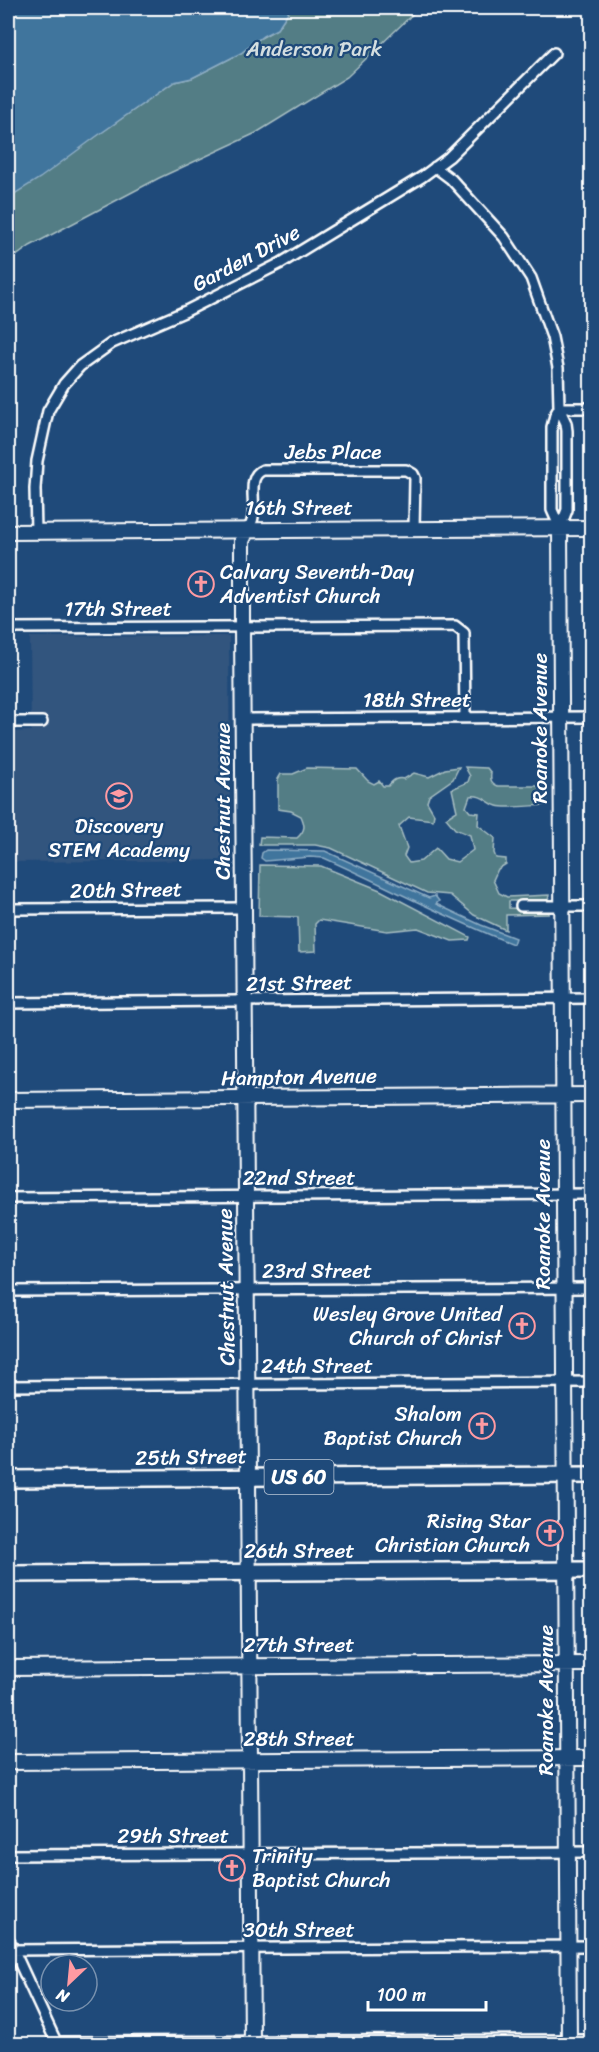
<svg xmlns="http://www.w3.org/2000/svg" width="599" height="2052" font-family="Sriracha,sans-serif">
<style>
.built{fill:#33547e}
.green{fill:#527d85;stroke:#a8bec2;stroke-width:1.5}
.water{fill:#40759d;stroke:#8cacc4;stroke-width:1.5}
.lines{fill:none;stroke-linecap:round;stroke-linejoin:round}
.street-casing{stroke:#fff;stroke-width:14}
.secondary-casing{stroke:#fff;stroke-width:18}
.primary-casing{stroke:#fff;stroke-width:20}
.street{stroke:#1f4a7a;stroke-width:9}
.secondary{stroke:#1f4a7a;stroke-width:14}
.primary{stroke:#1f4a7a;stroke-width:15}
.labels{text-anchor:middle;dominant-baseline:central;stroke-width:4.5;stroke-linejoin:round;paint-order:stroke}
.shield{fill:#1f4a7a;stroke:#bcc9d7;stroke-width:1.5}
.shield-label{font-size:20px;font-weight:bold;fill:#fff}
.park-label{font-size:21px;fill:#d4dee0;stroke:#1f4a7a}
.street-label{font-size:21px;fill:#fff;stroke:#1f4a7a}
.poi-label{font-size:21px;fill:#fff;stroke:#1f4a7a;text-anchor:end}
</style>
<rect width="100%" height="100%" fill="#1f4a7a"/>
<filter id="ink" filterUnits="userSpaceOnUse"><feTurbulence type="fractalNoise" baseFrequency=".0167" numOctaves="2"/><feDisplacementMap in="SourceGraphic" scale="12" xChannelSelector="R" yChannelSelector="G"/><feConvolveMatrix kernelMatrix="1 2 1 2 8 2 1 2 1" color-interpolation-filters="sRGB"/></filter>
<g filter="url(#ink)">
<path class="built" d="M 229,636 L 230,860 L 8,862 L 8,732 L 31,731 L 30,637 Z"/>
<path class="green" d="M 291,8 L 419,8 L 347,77 L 256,133 L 159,178 L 30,246 L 8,262 L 8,198 L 174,82 L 192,78 L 241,53 L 250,44 L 277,29 Z
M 459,767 L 453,779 L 429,796 L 427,802 L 434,814 L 433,820 L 409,817 L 399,826 L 407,848 L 404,856 L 409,863 L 421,861 L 436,848 L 446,859 L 457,862 L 473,850 L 470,835 L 455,829 L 446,818 L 457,811 L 452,789 L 468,782 L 470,776 L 465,767 L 487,768 L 491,773 C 490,780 491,783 498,786 L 547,786 L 547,805 C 536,805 507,809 497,806 C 487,803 483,794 470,796 L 466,807 L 470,812 L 479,813 L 478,825 L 495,838 L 494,853 L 496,858 L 506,859 L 506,864 L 498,869 L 493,880 L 499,893 L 507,897 L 549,895 L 548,901 L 509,901 L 509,908 L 549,910 L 549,914 L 506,915 L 506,930 L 474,915 L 450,895 L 427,893 L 331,848 L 315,845 L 259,845 L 260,837 L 297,838 C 306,830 305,825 301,816 L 291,811 L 278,809 L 278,779 L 281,774 L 293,774 L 307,768 L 357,769 L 368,781 L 374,784 L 379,781 L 383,786 L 388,786 C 393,780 397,777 404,779 L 414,773 L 429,777 L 445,769 Z
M 260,865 L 321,866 L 380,890 L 470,937 L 469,940 L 452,941 L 418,928 L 387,931 L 319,920 L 315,924 L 316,951 L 299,952 L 298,917 L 259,916 Z"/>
<path class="water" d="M 8,8 L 291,8 L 277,29 L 263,36 L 241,53 L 192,78 L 174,82 L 97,136 L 40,178 L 8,198 Z
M 266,850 L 325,851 L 429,898 L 435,896 L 439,901 L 436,904 L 481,925 L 515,938 L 513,944 C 448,919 387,886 324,858 L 310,857 L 265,861 L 261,858 L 262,853 Z"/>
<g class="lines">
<g class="street-casing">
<path id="street" d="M 435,167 L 451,179 L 504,237 L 531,278 L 552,337 L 558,368 L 559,408 L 566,423 L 567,431 L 567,510 L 560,528
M 559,408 L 555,415 L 552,427 L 552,510 L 560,528
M 559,408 L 592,408
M 247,530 C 263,514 242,478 263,470 L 406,470 L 413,474 L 415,478 L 414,529
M 36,531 L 35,489 L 37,461 L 48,411 L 64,384 L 80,366 L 112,343 L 186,311 L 281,263 L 422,177 L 449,157 L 554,53
M 8,628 L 455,626 L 464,633 L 465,718
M 243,719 L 592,717
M 8,722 L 42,722
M 521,906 L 592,906
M 8,909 L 245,908
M 8,1003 L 592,998
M 8,1198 L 592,1194
M 8,1291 L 592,1288
M 8,1386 L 592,1382
M 8,1855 L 592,1852
M 8,1938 L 57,2044
M 8,1950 L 592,1946
M 56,2042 L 592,2040"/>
</g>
<g class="secondary-casing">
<path id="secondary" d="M 560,528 L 569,2044
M 247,530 L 242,541 L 242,627 L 252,2044
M 8,532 L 592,528
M 8,1100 L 592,1095
M 8,1668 L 592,1664
M 8,1762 L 592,1758"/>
</g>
<g class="primary-casing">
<path id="primary" d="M 8,1479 L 592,1475
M 8,1574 L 592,1570"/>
</g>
<use href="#street" class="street"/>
<use href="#secondary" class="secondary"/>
<use href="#primary" class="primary"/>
</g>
</g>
<defs>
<g id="church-ring" transform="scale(1.35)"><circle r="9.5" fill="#1f4a7a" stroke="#ff9aa2" stroke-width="1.5"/><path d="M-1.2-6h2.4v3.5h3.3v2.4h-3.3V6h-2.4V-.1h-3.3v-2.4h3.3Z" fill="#ff9aa2"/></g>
<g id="school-ring" transform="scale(1.35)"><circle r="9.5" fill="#1f4a7a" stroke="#ff9aa2" stroke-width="1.5"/><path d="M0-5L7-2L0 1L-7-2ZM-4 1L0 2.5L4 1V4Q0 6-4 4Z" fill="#ff9aa2"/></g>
</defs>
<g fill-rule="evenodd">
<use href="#church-ring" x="201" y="584"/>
<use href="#school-ring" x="119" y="796"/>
<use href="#church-ring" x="522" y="1326"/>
<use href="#church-ring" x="482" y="1426"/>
<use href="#church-ring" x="550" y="1533"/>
<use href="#church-ring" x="232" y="1868"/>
</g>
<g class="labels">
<rect class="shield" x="264.5" y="1460" width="69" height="34" rx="4.5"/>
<g class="shield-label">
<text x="299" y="1477">US 60</text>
</g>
<g class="park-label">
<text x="314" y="49">Anderson Park</text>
</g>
<g class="street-label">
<text transform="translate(246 258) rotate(-28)">Garden Drive</text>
<text x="333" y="452">Jebs Place</text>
<text x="299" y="508">16th Street</text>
<text x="118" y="609">17th Street</text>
<text x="417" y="700">18th Street</text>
<text transform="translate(540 728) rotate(-90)">Roanoke Avenue</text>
<text transform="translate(223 801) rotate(-90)">Chestnut Avenue</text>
<text transform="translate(126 890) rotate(-1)">20th Street</text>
<text transform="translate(299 983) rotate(-1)">21st Street</text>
<text transform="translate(299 1077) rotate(-1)">Hampton Avenue</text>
<text x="299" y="1178">22nd Street</text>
<text transform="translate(543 1214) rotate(-90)">Roanoke Avenue</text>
<text x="317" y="1271">23rd Street</text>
<text transform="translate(226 1287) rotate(-91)">Chestnut Avenue</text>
<text x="317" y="1366">24th Street</text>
<text transform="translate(191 1457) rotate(-1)">25th Street</text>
<text x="299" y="1551">26th Street</text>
<text x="299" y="1645">27th Street</text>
<text transform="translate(546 1700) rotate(-90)">Roanoke Avenue</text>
<text x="299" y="1739">28th Street</text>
<text x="173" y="1836">29th Street</text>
<text x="299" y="1930">30th Street</text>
</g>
<g class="poi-label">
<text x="220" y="572" text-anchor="start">Calvary Seventh-Day<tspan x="220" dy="24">Adventist Church</tspan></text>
<text x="119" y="826" text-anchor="middle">Discovery<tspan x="119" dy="24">STEM Academy</tspan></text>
<text x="502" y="1314">Wesley Grove United<tspan x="502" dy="24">Church of Christ</tspan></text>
<text x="462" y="1414">Shalom<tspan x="462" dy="24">Baptist Church</tspan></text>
<text x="530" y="1521">Rising Star<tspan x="530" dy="24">Christian Church</tspan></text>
<text x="252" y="1856" text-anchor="start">Trinity<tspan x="252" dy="24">Baptist Church</tspan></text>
</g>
</g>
<rect width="599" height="2052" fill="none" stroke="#1f4a7a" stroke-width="30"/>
<rect x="15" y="15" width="569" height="2022" fill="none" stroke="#fff" stroke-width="2" filter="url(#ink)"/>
<g transform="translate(69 1983) rotate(206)"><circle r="28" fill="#1f4a7a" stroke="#7992af" stroke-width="1.5"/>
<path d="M0-4.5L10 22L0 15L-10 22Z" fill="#ff9aa2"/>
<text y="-9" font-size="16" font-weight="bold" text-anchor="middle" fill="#ffffff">N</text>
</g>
<path d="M368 2001v9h118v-9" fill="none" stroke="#ffffff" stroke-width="3"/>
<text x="377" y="2001" font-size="18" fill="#ffffff" stroke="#1f4a7a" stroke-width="4.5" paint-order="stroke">100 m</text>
</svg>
